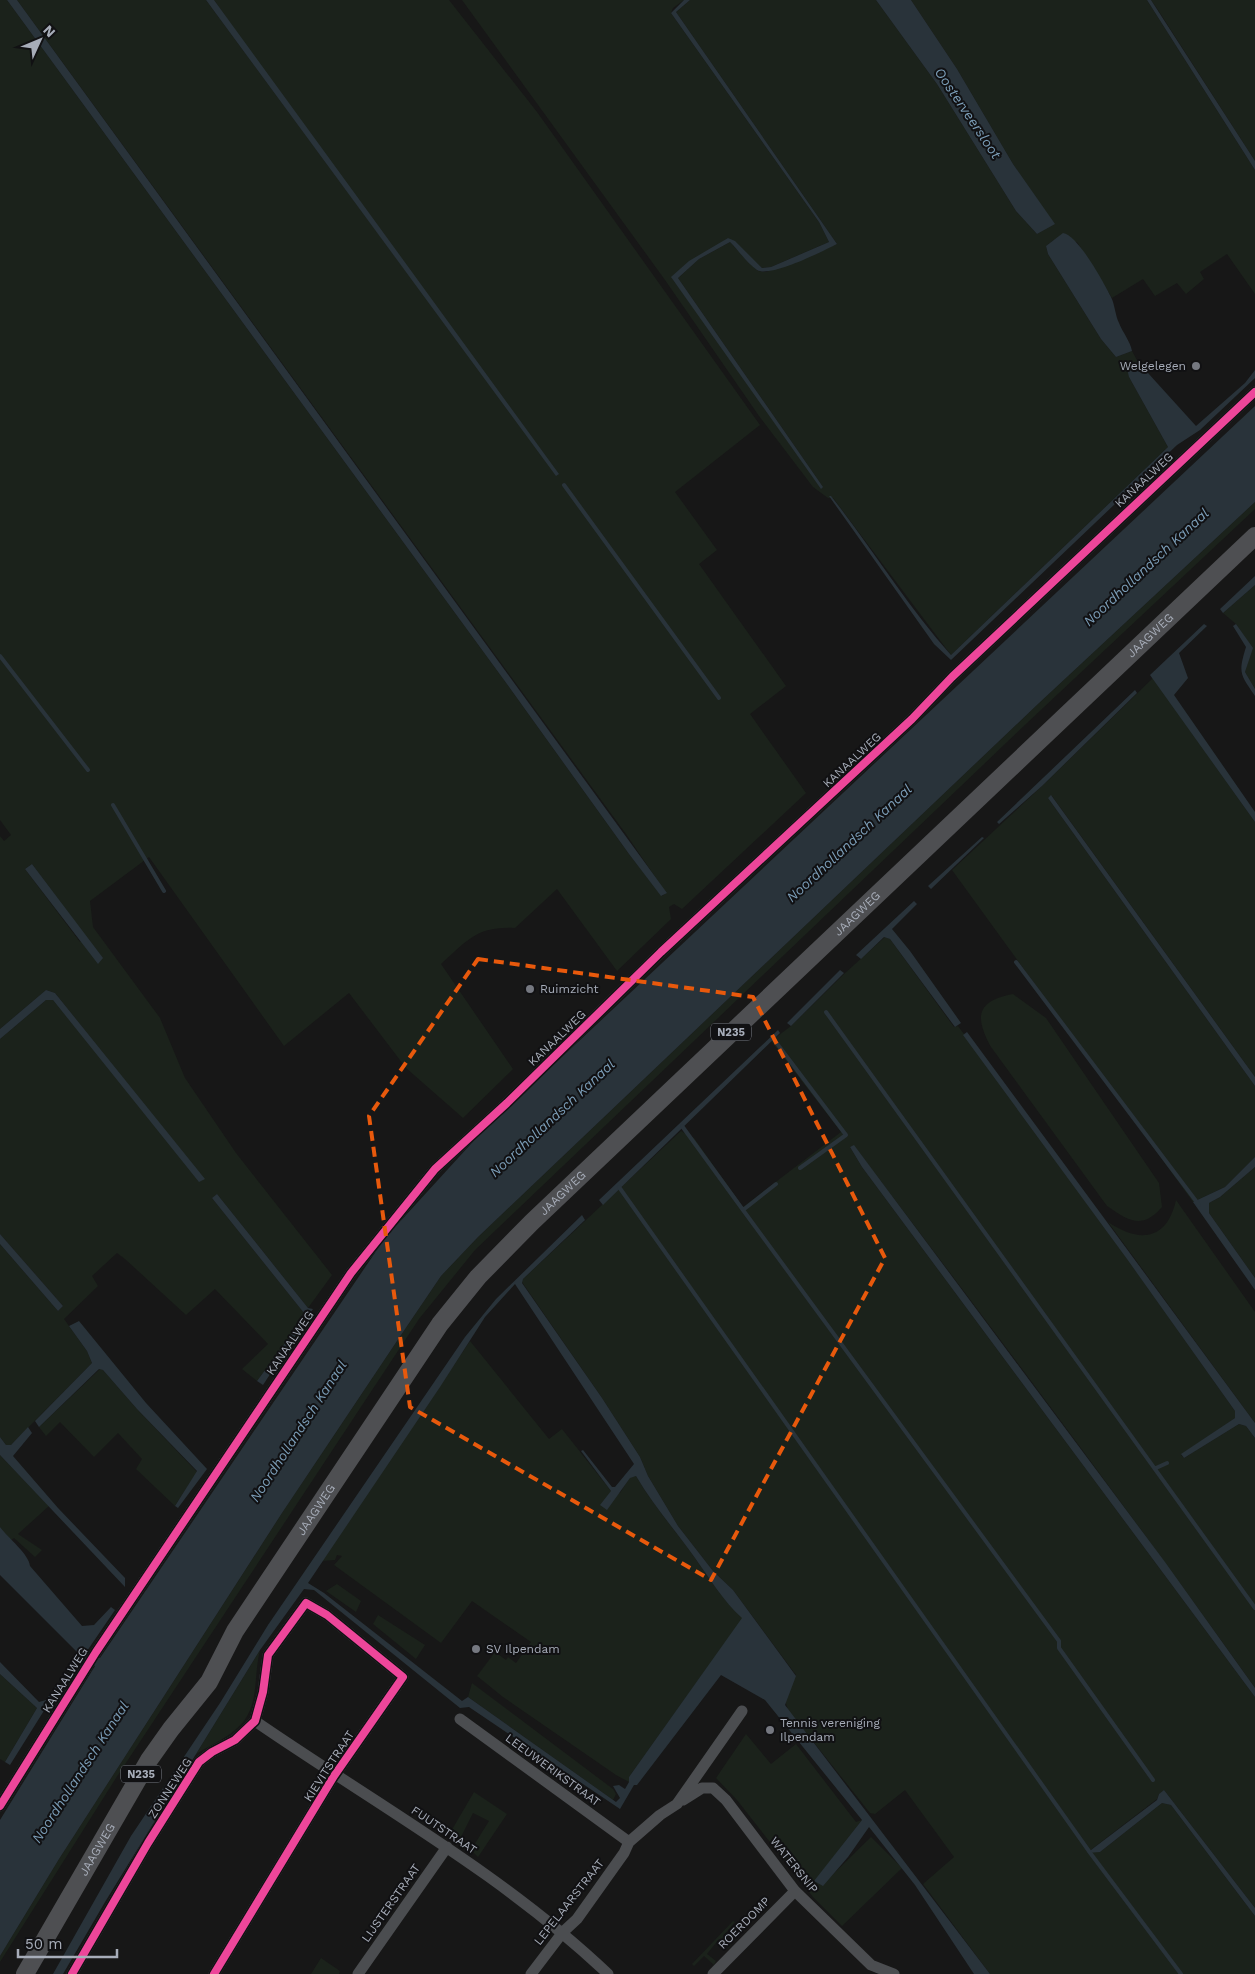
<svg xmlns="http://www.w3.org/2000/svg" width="1255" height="1974" font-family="'Work Sans',sans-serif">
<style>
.green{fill:#1b221b;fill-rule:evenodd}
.water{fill:#29333a;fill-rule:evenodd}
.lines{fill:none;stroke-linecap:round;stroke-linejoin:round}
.stream{stroke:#29333a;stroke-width:4}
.minor{stroke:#4b4d50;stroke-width:11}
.primary{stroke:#4e4f52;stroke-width:18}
.cycleway-casing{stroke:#111113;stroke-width:11}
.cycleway{stroke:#ed469a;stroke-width:8}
.marked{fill:none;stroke:#e8590c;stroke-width:4;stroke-dasharray:10 6;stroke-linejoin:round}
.poi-dot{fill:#757880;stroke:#111113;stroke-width:2}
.labels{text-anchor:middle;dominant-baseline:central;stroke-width:4;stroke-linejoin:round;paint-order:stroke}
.shield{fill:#111113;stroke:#7a7e87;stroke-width:1}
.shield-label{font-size:11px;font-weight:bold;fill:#a7adb9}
.poi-label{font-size:12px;fill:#a7adb9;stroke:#111113;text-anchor:start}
.street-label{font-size:12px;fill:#a7adb9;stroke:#111113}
.water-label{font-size:14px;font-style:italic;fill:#7b9db7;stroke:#111113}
</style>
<rect width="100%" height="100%" fill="#171717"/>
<path class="green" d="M 0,0 L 7,0 L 504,680 L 629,854 L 662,896 L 666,893 L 626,834 L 17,0 L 206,0 L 414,282 L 214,0 L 449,0 L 537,112 L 760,425 L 675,492 L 717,550 L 699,564 L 786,686 L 750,714 L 806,793 L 682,909 L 674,904 L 669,907 L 671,919 L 617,971 L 557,889 L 515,928 C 477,926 468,940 441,964 L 513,1069 L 463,1118 L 406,1068 L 349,993 L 284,1046 L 149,857 L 90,901 L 93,927 L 160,1018 L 185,1078 L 236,1153 L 332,1275 L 308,1308 L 217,1194 L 212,1198 L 304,1313 L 291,1335 L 257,1381 L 242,1369 L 268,1344 L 215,1289 L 186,1315 L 125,1259 L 117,1253 L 92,1276 L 98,1286 L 64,1319 L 87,1351 L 92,1363 L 11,1445 L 6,1445 L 0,1437 L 0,1244 L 58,1311 L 63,1306 L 0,1234 L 0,1039 L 46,1000 L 53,1000 L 204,1179 L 55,993 L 46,990 L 0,1029 L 0,836 L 4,841 L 11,835 L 0,820 ZM 32,864 L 86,937 L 80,942 L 25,869 Z
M 462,0 L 684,0 L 673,8 L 671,13 L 819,222 L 829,242 L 771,267 L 762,268 L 728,238 L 672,278 L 823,487 L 678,278 L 699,259 L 730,242 L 758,271 L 766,272 L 837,244 L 676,12 L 690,0 L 876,0 L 937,84 L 1016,211 L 1037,234 L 1054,224 L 1013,164 L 957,69 L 911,0 L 1147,0 L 1255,170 L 1255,294 L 1227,254 L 1200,272 L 1204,279 L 1186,294 L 1177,283 L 1155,296 L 1143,279 L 1112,298 L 1077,242 L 1054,240 L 1046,246 L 1048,254 L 1101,339 L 1116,357 L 1132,351 L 1138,362 L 1132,363 L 1129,377 L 1168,447 L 951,655 L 833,498 L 828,498 L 813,487 L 759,416 L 665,280 Z
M 1151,0 L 1255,0 L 1255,161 L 1158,10 Z
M 1255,502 L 1255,509 L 1027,723 L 475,1250 L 419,1319 L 116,1778 L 0,1962 L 0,1956 L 59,1859 L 282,1513 L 399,1338 L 441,1276 L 478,1237 L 1038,704 Z
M 1255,585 L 1255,689 L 1245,672 L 1252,648 L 1236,624 L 1223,613 Z
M 1153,678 L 1255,822 L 1255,1077 L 1052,796 L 1048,798 L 1255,1086 L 1255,1157 L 1225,1187 L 1193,1202 L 952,870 L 1042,786 Z
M 885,937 L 890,939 L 954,1027 L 958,1026 L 1082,1195 L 1235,1411 L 1235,1418 L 1181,1455 L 1184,1458 L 1239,1424 L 1246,1426 L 1255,1438 L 1255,1688 C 1125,1505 990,1325 854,1146 L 850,1147 L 862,1167 L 1255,1697 L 1255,1908 L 1164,1790 L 1159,1794 L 1157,1799 L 1088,1852 L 1100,1852 L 1162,1803 L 1171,1805 L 1255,1916 L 1255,1974 L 990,1974 L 923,1884 L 954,1857 L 905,1790 L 875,1814 L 870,1813 L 788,1710 L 785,1700 L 796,1675 L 733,1590 L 713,1571 L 678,1526 L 648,1476 L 640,1457 L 602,1398 L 522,1282 L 523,1279 L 681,1131 L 694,1138 L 743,1207 L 841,1132 L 771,1041 L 791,1026 L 844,974 Z
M 1013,994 L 1046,1018 L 1159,1183 L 1162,1207 C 1142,1230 1129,1221 1107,1206 L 991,1047 C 974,1016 977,1001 1013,994 Z
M 1255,1167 L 1255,1278 L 1209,1213 L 1209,1203 L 1220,1197 Z
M 1176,1200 L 1255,1312 L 1255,1423 L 1108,1222 C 1139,1243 1167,1241 1176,1200 Z
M 470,1341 L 549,1439 L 562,1429 L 611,1491 L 620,1493 L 630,1477 L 636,1476 C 653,1505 675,1530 695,1558 C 710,1579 723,1601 743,1618 L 629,1777 L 629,1782 L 616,1775 L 503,1697 L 477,1676 L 495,1652 L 506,1660 L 508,1657 L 516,1663 L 531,1642 L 472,1601 L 441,1643 L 334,1565 L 342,1556 L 337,1555 L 335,1560 L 321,1561 Z
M 100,1369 L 103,1370 L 137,1409 L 197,1472 L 175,1506 L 136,1469 L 142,1459 L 118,1433 L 94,1457 L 60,1422 L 46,1436 L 39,1427 Z
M 0,1455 L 49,1506 L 18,1534 L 42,1550 L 35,1557 L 14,1538 L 10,1541 L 0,1527 Z
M 337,1584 L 361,1601 L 356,1612 L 326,1591 Z
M 378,1615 L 425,1645 L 416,1659 L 373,1624 Z
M 260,1650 C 252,1683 262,1712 230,1734 C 219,1742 207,1747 196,1754 Z
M 0,1674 L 37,1708 L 5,1762 L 0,1759 Z
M 472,1683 L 613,1789 L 616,1794 L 613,1800 L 468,1697 Z
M 746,1734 L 771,1764 L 796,1744 L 856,1822 L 862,1820 L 815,1881 L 822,1885 L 871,1837 L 902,1868 L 842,1926 L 813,1897 L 737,1800 L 716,1778 Z
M 474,1792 L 507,1814 L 478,1857 L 471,1850 L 489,1821 L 473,1813 L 460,1839 L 450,1833 Z
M 733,1921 L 735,1922 L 723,1936 L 731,1945 L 729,1948 L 719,1939 L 707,1954 L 716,1961 L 714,1965 L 704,1956 L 694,1966 L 692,1964 Z
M 321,1958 L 340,1971 L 339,1974 L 311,1974 Z"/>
<path class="water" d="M 7,0 L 17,0 L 667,893 L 661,896 L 629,854 L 504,680 Z
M 206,0 L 214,0 L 559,474 L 556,476 Z
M 684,0 L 690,0 L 676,12 L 837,244 C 823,251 770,278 757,270 C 747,263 739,251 730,242 L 699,259 L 678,278 L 823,487 L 821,489 L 671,277 L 689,261 L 728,238 L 735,241 L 762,268 L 771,267 L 829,242 L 819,222 L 671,13 Z
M 876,0 L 911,0 L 957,69 L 1013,164 L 1055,224 L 1037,234 L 1016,211 L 937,84 Z
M 1147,0 L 1151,0 L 1255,161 L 1255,170 Z
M 1063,233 C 1078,235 1104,283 1111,297 C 1115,305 1115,315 1119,323 C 1123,333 1130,341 1132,351 L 1116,357 L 1101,339 L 1048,254 L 1046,246 Z
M 1138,362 L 1196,426 L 1245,383 L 1255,370 L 1255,378 L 1200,430 L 1177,445 L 951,660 L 934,644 L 829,496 L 831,496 C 872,548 907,606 951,655 L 1168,447 L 1129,377 L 1127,368 L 1132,363 Z
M 1255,406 L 1255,502 L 1038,704 L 478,1237 L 441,1276 L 399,1338 L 282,1513 L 59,1859 L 0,1956 L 0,1820 L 95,1666 L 82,1657 L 0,1575 L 0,1527 C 8,1538 29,1554 30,1566 L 82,1626 L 94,1625 L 111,1607 L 115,1610 L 87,1651 L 100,1658 L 385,1238 L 480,1134 Z
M 1255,576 L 1255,585 L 1223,613 L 1220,609 Z
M 1204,624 L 1207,626 L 1179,653 L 1188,678 L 1174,695 L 1255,812 L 1255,822 L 1150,675 Z
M 1236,624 L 1253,648 L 1245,672 L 1255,689 L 1255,696 C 1240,674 1238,673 1246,647 L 1233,626 Z
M 1135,690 L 1137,693 L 1042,786 L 999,824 L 997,822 Z
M 1051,795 L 1255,1077 L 1255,1086 L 1048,798 Z
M 982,837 L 984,838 L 931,889 L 928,886 Z
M 32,864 L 103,958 L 98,964 L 25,869 Z
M 914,901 L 917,904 L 892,929 L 910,951 L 961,1023 L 955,1027 L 890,939 L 884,937 L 861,959 L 856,955 Z
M 840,970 L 844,973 L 791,1026 L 787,1023 Z
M 46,990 L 55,993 L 205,1179 L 199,1182 L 53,1000 L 46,1000 L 0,1039 L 0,1029 Z
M 778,1030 L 780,1033 L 603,1205 L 599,1200 Z
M 967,1032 L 1255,1423 L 1255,1438 L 1246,1426 L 1239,1424 L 1184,1458 L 1181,1454 L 1235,1418 L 1235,1411 L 1127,1259 L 963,1035 Z
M 854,1145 L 1165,1562 L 1255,1688 L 1255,1697 L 862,1167 L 850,1147 Z
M 1255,1157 L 1255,1167 L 1220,1197 L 1209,1203 L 1209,1213 L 1255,1278 L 1255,1290 L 1193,1202 L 1225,1187 Z
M 217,1194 L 308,1308 L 313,1309 L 263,1385 L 257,1381 L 291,1335 L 304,1313 L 212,1198 Z
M 582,1215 L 585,1220 L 523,1279 L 522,1283 L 602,1398 L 640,1457 L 648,1476 L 678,1526 L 713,1571 L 733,1590 L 796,1676 L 785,1705 L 990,1974 L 974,1974 L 915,1885 L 869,1827 L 848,1857 L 823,1886 L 814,1881 L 862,1820 L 765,1700 L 721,1675 L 637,1785 L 634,1785 L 620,1809 L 469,1707 L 460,1708 L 314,1590 L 304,1589 L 260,1650 L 105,1902 L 63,1974 L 53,1974 L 131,1836 L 220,1703 L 268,1625 L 465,1337 L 496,1299 ZM 515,1284 L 634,1464 L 615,1487 L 612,1487 L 583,1450 L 581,1451 L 611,1491 L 600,1505 L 607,1510 L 630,1478 L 636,1476 C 653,1505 675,1530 695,1558 C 710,1579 723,1601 742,1618 L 629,1777 L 629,1782 L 625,1789 L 619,1785 L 613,1786 L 620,1798 L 616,1802 L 468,1697 L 462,1701 L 324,1593 L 308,1583 L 440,1387 L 485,1317 Z
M 0,1234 L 63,1306 L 58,1311 L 0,1244 Z
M 79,1321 L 146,1403 L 207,1469 L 178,1508 L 175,1506 L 197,1471 L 137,1409 L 103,1370 L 99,1369 L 39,1427 L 35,1421 L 92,1363 L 87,1351 L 69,1326 Z
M 28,1427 L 32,1433 L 13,1456 L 58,1508 L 125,1578 L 125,1587 L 0,1455 L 0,1437 L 6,1445 L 11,1445 Z
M 0,1662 L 39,1702 L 46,1700 L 58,1683 L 60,1685 L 10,1765 L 5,1762 L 37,1708 L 0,1674 Z
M 1164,1790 L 1255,1908 L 1255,1916 L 1171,1805 L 1162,1803 L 1100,1852 L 1087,1853 L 1157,1800 L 1159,1794 Z"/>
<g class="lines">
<path class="stream" d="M 564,485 L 719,698
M 0,656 L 88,770
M 113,805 L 164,891
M 1016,962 L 1199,1205
M 826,1012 L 1255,1608
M 772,1037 L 846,1135 L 800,1168
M 682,1126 L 743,1210
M 776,1184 L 743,1210 L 1059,1641 L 1059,1648 L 1153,1780
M 619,1187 L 1091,1854 L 1181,1974
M 1156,1468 L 1167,1463"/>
<path class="minor" d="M 460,1719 L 629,1842
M 255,1721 C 374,1803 503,1874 608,1974
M 683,1800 L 702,1788 L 713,1788 L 726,1800 L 795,1891 L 871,1965 L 894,1974
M 0,1806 L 96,1652 L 351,1273 L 435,1169 L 507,1103 L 661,952 L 912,719 L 952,677 L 1255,392
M 72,1974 L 148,1843 L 199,1762 L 212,1752 L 235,1740 L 255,1721 L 263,1692 L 268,1655 L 306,1603 L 327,1615 L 403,1677 L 334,1776 L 214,1974
M 358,1974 L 447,1847
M 531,1974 L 563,1932 L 577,1919 L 624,1853 L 629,1842 L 660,1815 L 677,1804 L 742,1711
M 713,1974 L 795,1891"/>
<path class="primary" id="s1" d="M 25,1974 L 149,1760 L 171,1729 L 209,1682 L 235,1631 L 440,1324 L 478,1277 L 532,1222 L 1255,536"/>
<g class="cycleway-casing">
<path id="cycleway" d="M 0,1806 L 96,1652 L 351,1273 L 435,1169 L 507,1103 L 661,952 L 912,719 L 952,677 L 1255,392
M 72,1974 L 148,1843 L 199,1762 L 212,1752 L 235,1740 L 255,1721 L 263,1692 L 268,1655 L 306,1603 L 327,1615 L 403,1677 L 334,1776 L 214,1974"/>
</g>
<use href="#cycleway" class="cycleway"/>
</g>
<path class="marked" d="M 478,959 L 753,997 L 885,1258 L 711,1580 L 410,1407 L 369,1116 Z"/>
<g class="poi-dot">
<circle cx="1196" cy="366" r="5"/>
<circle cx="530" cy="989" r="5"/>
<circle cx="476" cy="1649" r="5"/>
<circle cx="770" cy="1730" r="5"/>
</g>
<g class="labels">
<g class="shield">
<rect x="711" y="1023.5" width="40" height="17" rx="4"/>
<rect x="121" y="1765.5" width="40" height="17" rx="4"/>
</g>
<g class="shield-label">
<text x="731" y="1032">N235</text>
<text x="141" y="1774">N235</text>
</g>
<g class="poi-label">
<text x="1186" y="366" text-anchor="end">Welgelegen</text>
<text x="540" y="989">Ruimzicht</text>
<text x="486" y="1649">SV Ilpendam</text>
<text x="780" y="1723">Tennis vereniging<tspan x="780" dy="14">Ilpendam</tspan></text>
</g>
<g class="street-label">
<text transform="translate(1144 480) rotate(-43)">KANAALWEG</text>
<text stroke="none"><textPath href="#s1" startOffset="1762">JAAGWEG</textPath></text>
<text transform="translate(852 760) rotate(-43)">KANAALWEG</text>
<text stroke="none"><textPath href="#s1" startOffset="1358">JAAGWEG</textPath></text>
<text transform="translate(557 1038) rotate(-44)">KANAALWEG</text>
<text stroke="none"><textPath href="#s1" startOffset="952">JAAGWEG</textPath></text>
<text transform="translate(290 1343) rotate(-56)">KANAALWEG</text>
<text stroke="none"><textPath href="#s1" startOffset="549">JAAGWEG</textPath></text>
<text transform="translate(65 1680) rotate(-58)">KANAALWEG</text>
<text transform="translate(329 1766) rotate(-57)">KIEVITSTRAAT</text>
<text transform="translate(553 1770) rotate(36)">LEEUWERIKSTRAAT</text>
<text transform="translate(170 1788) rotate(-57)">ZONNEWEG</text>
<text transform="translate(444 1830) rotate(34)">FUUTSTRAAT</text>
<text stroke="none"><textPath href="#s1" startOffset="144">JAAGWEG</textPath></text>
<text transform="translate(794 1865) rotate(51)">WATERSNIP</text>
<text transform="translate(569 1902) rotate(-52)">LEPELAARSTRAAT</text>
<text transform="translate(391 1903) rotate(-55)">LIJSTERSTRAAT</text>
<text transform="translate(744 1923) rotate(-45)">ROERDOMP</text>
</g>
<g class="water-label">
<text transform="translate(968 113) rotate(56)">Oosterveersloot</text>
<text transform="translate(1146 567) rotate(-43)">Noordhollandsch Kanaal</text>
<text transform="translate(849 843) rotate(-43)">Noordhollandsch Kanaal</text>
<text transform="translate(552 1118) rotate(-43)">Noordhollandsch Kanaal</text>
<text transform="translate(298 1431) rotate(-57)">Noordhollandsch Kanaal</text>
<text transform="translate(80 1772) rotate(-57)">Noordhollandsch Kanaal</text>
</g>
</g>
<g transform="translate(40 40) rotate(46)" stroke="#111113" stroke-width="4" paint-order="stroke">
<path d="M0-4L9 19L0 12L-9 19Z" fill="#a7adb9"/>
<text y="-8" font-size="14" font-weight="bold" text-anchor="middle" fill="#a7adb9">N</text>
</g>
<path d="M18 1949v8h99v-8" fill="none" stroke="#a7adb9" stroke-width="2.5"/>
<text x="25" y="1949" font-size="15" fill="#a7adb9" stroke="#111113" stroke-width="4" paint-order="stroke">50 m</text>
</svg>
